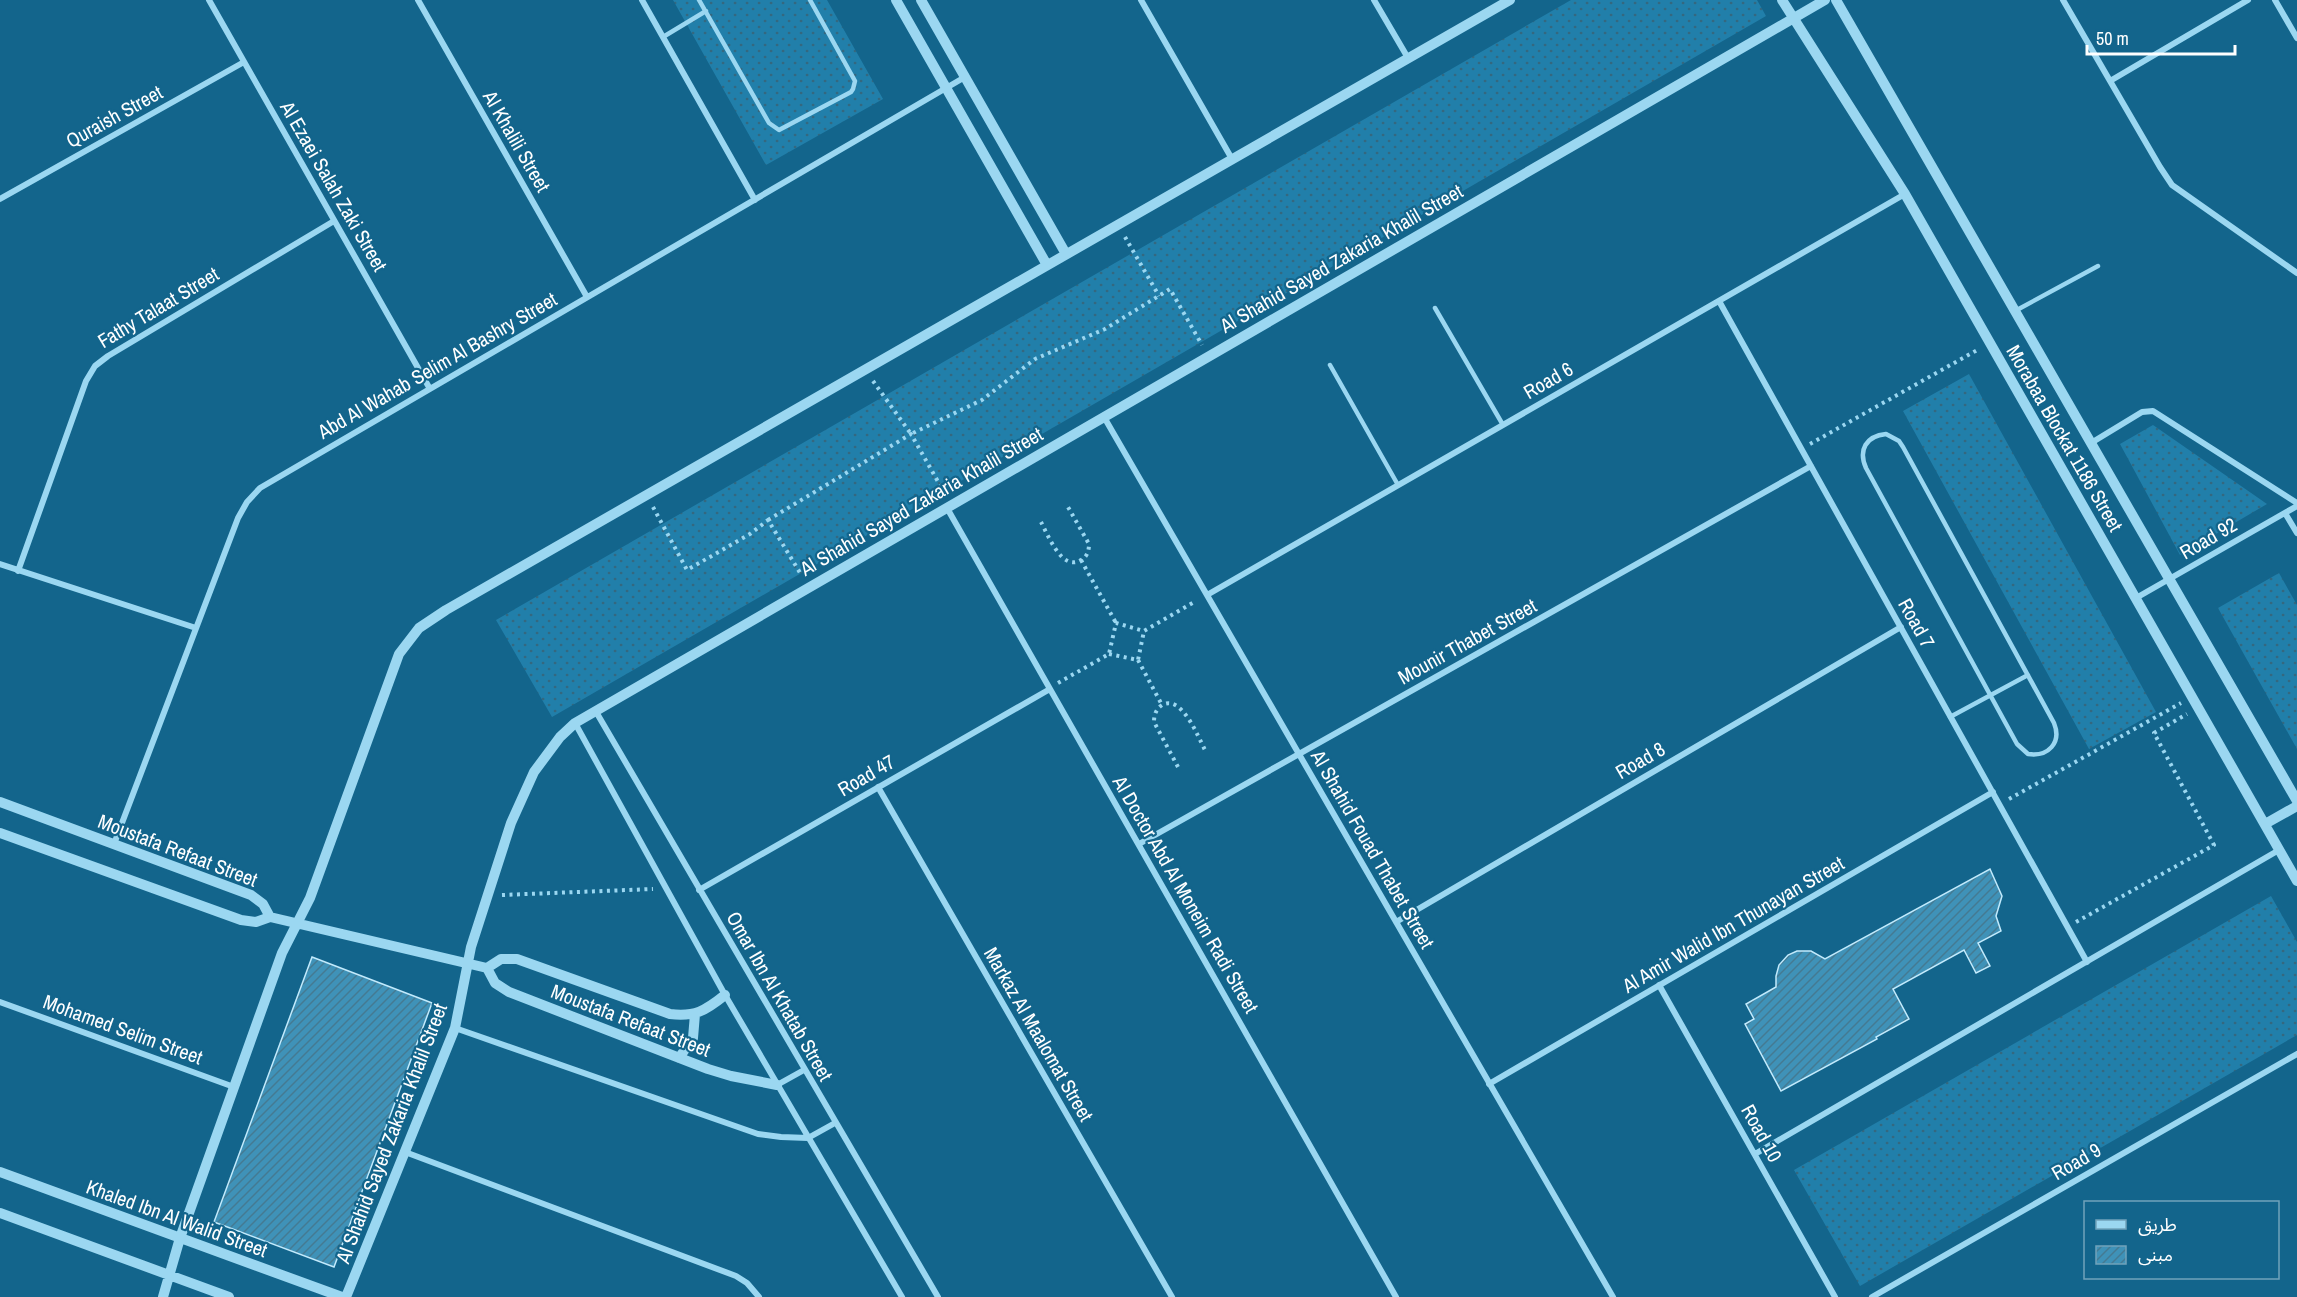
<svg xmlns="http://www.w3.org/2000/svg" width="2297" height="1297" font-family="'Archivo Narrow','Noto Sans Arabic',sans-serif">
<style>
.grass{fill:url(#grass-dots)}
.building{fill:url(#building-hatch);stroke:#c2eafc;stroke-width:1.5}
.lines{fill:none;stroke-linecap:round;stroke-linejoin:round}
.path{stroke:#9bd7f1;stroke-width:4;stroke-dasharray:3 4.5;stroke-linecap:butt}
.service{stroke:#9bd7f1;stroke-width:4.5}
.minor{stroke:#9bd7f1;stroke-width:6}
.tertiary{stroke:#9bd7f1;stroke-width:10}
.labels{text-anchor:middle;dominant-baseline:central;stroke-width:4.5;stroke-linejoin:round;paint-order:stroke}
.street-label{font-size:20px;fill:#fff;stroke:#13658c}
</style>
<defs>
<pattern id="grass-dots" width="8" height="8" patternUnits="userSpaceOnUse" patternTransform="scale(1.5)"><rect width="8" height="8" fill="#217faa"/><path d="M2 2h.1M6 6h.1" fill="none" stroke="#346880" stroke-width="1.8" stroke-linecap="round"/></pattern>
<pattern id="building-hatch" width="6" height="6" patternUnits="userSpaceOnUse" patternTransform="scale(1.5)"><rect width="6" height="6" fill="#3f92b8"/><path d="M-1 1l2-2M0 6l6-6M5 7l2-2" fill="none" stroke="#447a92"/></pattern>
</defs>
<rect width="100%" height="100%" fill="#13658c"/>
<path class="grass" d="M 673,0 L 827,0 L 883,99 L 766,165 Z
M 1571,0 L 1757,0 L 1766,16 L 552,717 L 496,620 Z
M 1969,374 L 2156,712 L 2089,749 L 1903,411 Z
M 2153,425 L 2267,504 L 2180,555 L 2120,444 Z
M 2279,573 L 2297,605 L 2297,749 L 2218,608 Z
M 2271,896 L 2297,942 L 2297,1035 L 1860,1286 L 1794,1170 Z"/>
<path class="building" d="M 1990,869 L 2002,896 L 1996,916 L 2001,931 L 1978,943 L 1990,966 L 1976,973 L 1964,950 L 1893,989 L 1909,1019 L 1876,1037 L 1877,1039 L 1781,1091 L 1745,1024 L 1754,1019 L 1746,1004 L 1776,987 L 1776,976 L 1779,965 L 1788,955 L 1797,951 L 1811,951 L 1825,959 Z
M 312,957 L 432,1003 L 334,1267 L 214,1222 Z"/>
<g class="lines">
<path class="path" d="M 1125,237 L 1159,296
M 873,381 L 911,434 L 982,400 L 1035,359 L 1105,329 L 1170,289 L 1202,345
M 1810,444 L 1979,349
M 653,507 L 687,570 L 750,534 L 768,520 L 802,576
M 768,520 L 911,434 L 945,494
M 1041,522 C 1048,535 1062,572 1081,560 C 1087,557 1089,551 1089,544 L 1068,507
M 1081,560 L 1116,623
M 1109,654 L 1138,660 L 1144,631
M 1138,660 L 1162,705
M 1058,683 L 1109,654 L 1116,623 L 1144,631 L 1196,601
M 1178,767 L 1154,722 C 1154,715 1156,709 1162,705 C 1182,694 1198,737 1205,750
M 2009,799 L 2181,703
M 502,895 L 653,889
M 2076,922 L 2214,845 L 2154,733 L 2187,714"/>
<path class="service" d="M 699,0 L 769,123 L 779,130 L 851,92 L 853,89 L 855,81 L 810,0
M 663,37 L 706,11
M 1435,308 L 1503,425
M 2015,311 L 2098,266
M 1330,365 L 1398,485
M 1886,434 L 1899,441 L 1903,447 L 2054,723 C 2062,743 2048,757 2028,754 L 2017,744 L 1866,468 C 1858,450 1866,436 1886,434 Z
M 1950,717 L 2028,675"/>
<path class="minor" d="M 209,0 L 430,389
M 418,0 L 587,297
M 642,0 L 755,200
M 1141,0 L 1232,159
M 1374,0 L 1408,58
M 2063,0 L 2160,167 L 2172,185 L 2297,273
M 2275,0 L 2297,38
M 2110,81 L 2248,0
M 0,199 L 244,62
M 1719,301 L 2087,962
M 1104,417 L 1613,1297
M 2091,443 L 2142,412 L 2153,411 L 2297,503
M 947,508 L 1396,1297
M 2285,513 L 2297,533
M 0,564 L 196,628
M 18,571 L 86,381 L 95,366 L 108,356 L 334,221
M 1207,595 L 1905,194
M 2136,598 L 2297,506
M 595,710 L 938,1297
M 575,723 L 725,995 L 902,1297
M 878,787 L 1172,1297
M 114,844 L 238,518 L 247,502 L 260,488 L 965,77
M 1139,844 L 1811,466
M 699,890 L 1050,689
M 1396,922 L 1901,627
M 1659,985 L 1835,1297
M 0,1002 L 234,1087
M 455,1028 L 758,1134 L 781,1137 L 808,1138 L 835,1123
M 1489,1084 L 1993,792
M 777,1085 L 804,1070
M 405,1152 L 736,1276 L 747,1283 L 759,1297
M 1755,1154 L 2279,850
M 1872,1297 L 2297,1054"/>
<path class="tertiary" d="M 896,0 L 1047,265
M 921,0 L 1066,254
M 1782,0 L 1905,194 L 2297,881
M 1836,0 L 2297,801
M 0,802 L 251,895 L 263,904 L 270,917
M 2265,824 L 2297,806
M 0,833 L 241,920 L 256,922 L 270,917
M 270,917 L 487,968
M 487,968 L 495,983 L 509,992 L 708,1069 L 731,1076 L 777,1085
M 487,968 L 501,959 L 517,959 L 670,1014 C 695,1017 705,1011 725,995
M 679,1058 L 693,1038 L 695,1014
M 0,1172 L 342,1297
M 0,1213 L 229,1297
M 163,1297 L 180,1238 L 282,953 L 310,898 L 399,654 L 419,628 L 446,610 L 1510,0
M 346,1297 L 455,1028 L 471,947 L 511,823 L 534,772 L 560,737 L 575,723 L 1825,0"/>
</g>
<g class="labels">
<g class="street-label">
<text transform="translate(114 116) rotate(-29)">Quraish Street</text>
<text transform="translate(517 141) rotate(60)">Al Khalili Street</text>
<text transform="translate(334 186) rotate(60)">Al Ezaei Salah Zaki Street</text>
<text transform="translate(1341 258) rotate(-30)">Al Shahid Sayed Zakaria Khalil Street</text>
<text transform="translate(158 307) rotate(-31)">Fathy Talaat Street</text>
<text transform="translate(437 365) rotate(-30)">Abd Al Wahab Selim Al Bashry Street</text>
<text transform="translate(1548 380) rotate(-30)">Road 6</text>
<text transform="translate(2065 438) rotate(60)">Morabaa Blockat 1186 Street</text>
<text transform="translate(921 501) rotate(-30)">Al Shahid Sayed Zakaria Khalil Street</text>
<text transform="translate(2208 538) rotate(-30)">Road 92</text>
<text transform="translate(1917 623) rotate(61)">Road 7</text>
<text transform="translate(1467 641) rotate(-29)">Mounir Thabet Street</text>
<text transform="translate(1640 760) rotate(-30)">Road 8</text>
<text transform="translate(866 775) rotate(-30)">Road 47</text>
<text transform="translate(1373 849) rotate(60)">Al Shahid Fouad Thabet Street</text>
<text transform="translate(178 850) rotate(21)">Moustafa Refaat Street</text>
<text transform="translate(1186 894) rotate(60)">Al Doctor Abd Al Moneim Radi Street</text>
<text transform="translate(1733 924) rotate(-30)">Al Amir Walid Ibn Thunayan Street</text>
<text transform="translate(780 996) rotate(60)">Omar Ibn Al Khatab Street</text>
<text transform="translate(631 1020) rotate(21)">Moustafa Refaat Street</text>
<text transform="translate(123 1029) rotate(20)">Mohamed Selim Street</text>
<text transform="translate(1039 1034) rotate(60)">Markaz Al Maalomat Street</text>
<text transform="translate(391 1133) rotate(-69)">Al Shahid Sayed Zakaria Khalil Street</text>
<text transform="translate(1762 1133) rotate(61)">Road 10</text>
<text transform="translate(2076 1161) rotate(-30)">Road 9</text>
<text transform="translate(177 1218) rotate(20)">Khaled Ibn Al Walid Street</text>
</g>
</g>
<rect x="2084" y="1201" width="195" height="78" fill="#13658c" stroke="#71a3ba" stroke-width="1.5"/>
<rect x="2096" y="1220" width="30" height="9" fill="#9bd7f1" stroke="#71a3ba" stroke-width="1.5"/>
<text x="2138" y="1231" font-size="18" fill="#ffffff">طريق</text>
<rect x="2096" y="1246" width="30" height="18" fill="url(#building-hatch)" stroke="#71a3ba" stroke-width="1.5"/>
<text x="2138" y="1261" font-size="18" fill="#ffffff">مبنى</text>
<path d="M2087 45v9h148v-9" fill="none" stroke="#ffffff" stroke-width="3"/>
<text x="2096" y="45" font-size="18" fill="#ffffff" stroke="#13658c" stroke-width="4.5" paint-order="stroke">50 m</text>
</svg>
